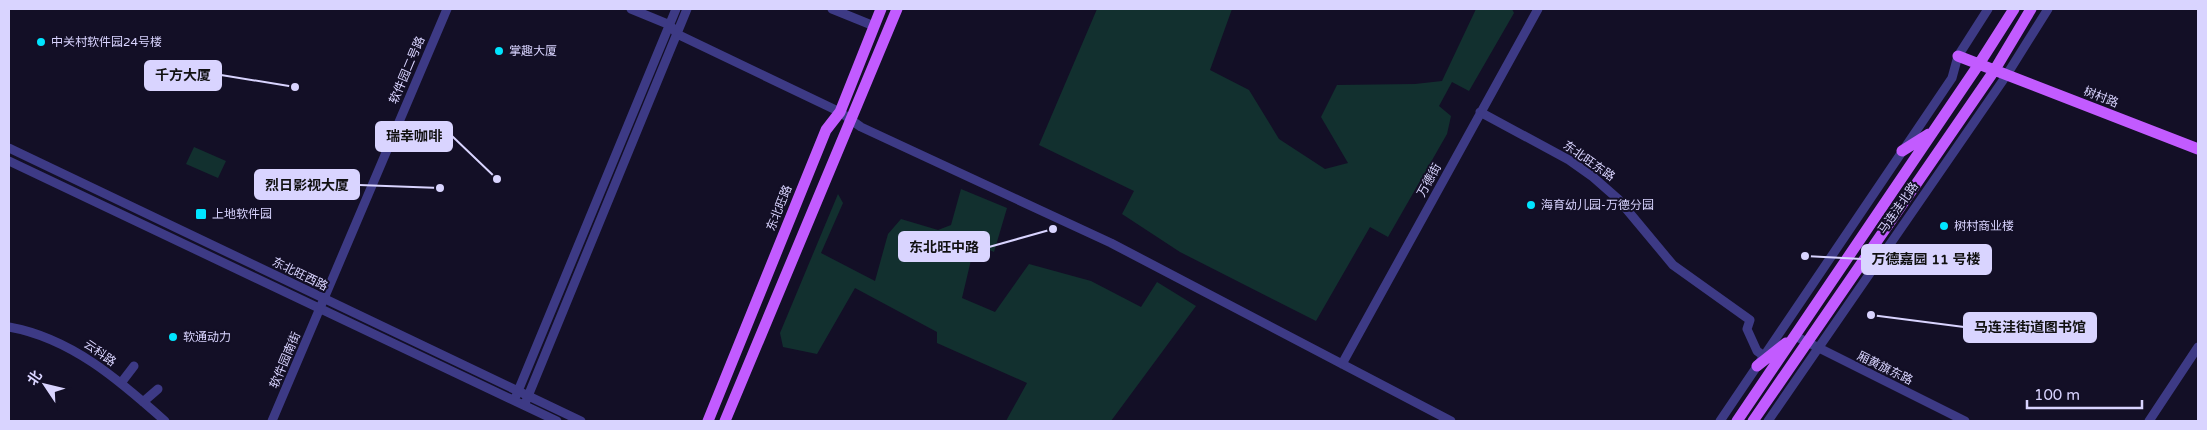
<svg xmlns="http://www.w3.org/2000/svg" width="2207" height="430" font-family="'Varela Round','Noto Sans SC',sans-serif">
<style>
.green{fill:#12302f}
.lines{fill:none;stroke-linecap:round;stroke-linejoin:round}
.minor{stroke:#3d3a85;stroke-width:9}
.major{stroke:#c25bff;stroke-width:11}
.poi-dot{fill:#00e5ff;stroke:#130f26;stroke-width:2}
.labels{text-anchor:middle;dominant-baseline:central;stroke-width:4;stroke-linejoin:round;paint-order:stroke}
.poi-label{font-size:12px;fill:#d9d4ff;stroke:#130f26;text-anchor:start}
.street-label{font-size:12px;fill:#d9d4ff;stroke:#130f26}
.leader{fill:none;stroke:#d9d4ff;stroke-width:2}
.callout-dot{fill:#d9d4ff;stroke:#130f26;stroke-width:2}
.callout{fill:#d9d4ff;stroke:#d9d4ff;stroke-width:2}
.callout-label{font-size:14px;text-anchor:middle;font-weight:bold;fill:#111}
</style>
<rect width="100%" height="100%" fill="#130f26"/>
<path class="green" d="M 1097,9 L 1232,9 L 1210,70 L 1249,90 L 1279,139 L 1325,169 L 1348,163 L 1321,117 L 1337,85 L 1415,84 L 1442,81 L 1476,9 L 1512,9 L 1514,13 L 1469,91 L 1452,82 L 1439,106 L 1451,116 L 1447,134 L 1388,237 L 1370,227 L 1316,321 L 1180,252 L 1122,214 L 1134,191 L 1039,145 Z
M 194,147 L 226,161 L 218,178 L 186,164 Z
M 961,189 L 1007,208 L 994,252 L 975,243 L 962,298 L 995,312 L 1029,264 L 1091,281 L 1141,307 L 1157,282 L 1196,306 L 1111,421 L 1006,421 L 1027,383 L 937,343 L 937,332 L 855,288 L 817,354 L 783,347 L 780,333 L 838,194 L 843,203 L 821,253 L 875,281 L 888,234 L 901,219 L 938,230 L 951,225 Z"/>
<g class="lines">
<path class="minor" d="M 631,9 L 670,25
M 832,9 L 874,26
M 670,25 L 677,34 L 840,112 L 861,127 L 1111,243 L 1451,421
M 1480,112 L 1569,160 L 1593,177 L 1618,199 L 1673,265 L 1750,320 L 1747,329 L 1757,351 L 1764,356
M 9,148 L 581,421
M 9,161 L 557,421
M 9,327 C 71,338 119,380 165,421
M 1795,336 L 1965,421
M 1342,364 L 1538,9
M 121,383 L 134,366
M 516,396 L 676,9
M 526,401 L 687,9
M 143,402 L 158,389
M 272,421 L 447,9
M 1720,421 L 1952,78 L 1958,56 L 1988,9
M 1768,421 L 2006,76 L 2048,9
M 2149,421 L 2198,347"/>
<path class="major" d="M 1958,56 L 2198,149
M 1902,151 L 1929,134
M 1757,366 L 1786,343
M 708,421 L 826,130 L 840,112 L 881,9
M 725,421 L 897,9
M 1737,421 L 1979,64 L 2014,9
M 1753,421 L 1994,71 L 2031,9"/>
</g>
<g class="poi-dot">
<circle cx="41" cy="42" r="5"/>
<circle cx="499" cy="51" r="5"/>
<circle cx="1531" cy="205" r="5"/>
<rect x="195" y="208" width="12" height="12" rx="2.5"/>
<circle cx="1944" cy="226" r="5"/>
<circle cx="173" cy="337" r="5"/>
</g>
<g class="labels">
<g class="poi-label">
<text x="51" y="42">中关村软件园24号楼</text>
<text x="509" y="51">掌趣大厦</text>
<text x="1541" y="205">海育幼儿园-万德分园</text>
<text x="212" y="214">上地软件园</text>
<text x="1954" y="226">树村商业楼</text>
<text x="183" y="337">软通动力</text>
</g>
<g class="street-label">
<text transform="translate(407 70) rotate(-67)">软件园二号路</text>
<text transform="translate(2101 97) rotate(21)">树村路</text>
<text transform="translate(1589 161) rotate(35)">东北旺东路</text>
<text transform="translate(1429 180) rotate(-61)">万德街</text>
<text transform="translate(779 208) rotate(-68)">东北旺路</text>
<text transform="translate(1898 208) rotate(-55)">马连洼北路</text>
<text transform="translate(300 274) rotate(26)">东北旺西路</text>
<text transform="translate(100 353) rotate(35)">云科路</text>
<text transform="translate(285 360) rotate(-67)">软件园南街</text>
<text transform="translate(1885 368) rotate(26)">厢黄旗东路</text>
</g>
</g>
<path class="leader" d="M295 87L221 75M497 179L452 136M440 188L359 185M1053 229L989 247M1805 256L1862 259M1871 315L1964 327"/>
<g class="callout-dot">
<circle cx="295" cy="87" r="5"/>
<circle cx="497" cy="179" r="5"/>
<circle cx="440" cy="188" r="5"/>
<circle cx="1053" cy="229" r="5"/>
<circle cx="1805" cy="256" r="5"/>
<circle cx="1871" cy="315" r="5"/>
</g>
<g class="callout">
<rect x="145" y="61" width="76" height="29" rx="5"/>
<rect x="376" y="122" width="76" height="29" rx="5"/>
<rect x="255" y="170" width="104" height="29" rx="5"/>
<rect x="899" y="232" width="90" height="29" rx="5"/>
<rect x="1862" y="245" width="129" height="29" rx="5"/>
<rect x="1964" y="313" width="132" height="29" rx="5"/>
</g>
<g class="callout-label">
<text x="183" y="80">千方大厦</text>
<text x="414" y="141">瑞幸咖啡</text>
<text x="307" y="190">烈日影视大厦</text>
<text x="944" y="252">东北旺中路</text>
<text x="1926" y="264">万德嘉园 11 号楼</text>
<text x="2030" y="332">马连洼街道图书馆</text>
</g>
<rect width="2207" height="430" fill="none" stroke="#d9d4ff" stroke-width="20"/>
<g transform="translate(45 385) rotate(305)" stroke="#130f26" stroke-width="4" paint-order="stroke">
<path d="M0-4L9 19L0 12L-9 19Z" fill="#d9d4ff"/>
<text y="-8" font-size="14" font-weight="bold" text-anchor="middle" fill="#d9d4ff">北</text>
</g>
<path d="M2027 400v8h115v-8" fill="none" stroke="#d9d4ff" stroke-width="2.5"/>
<text x="2034" y="400" font-size="15" fill="#d9d4ff" stroke="#130f26" stroke-width="4" paint-order="stroke">100 m</text>
</svg>
